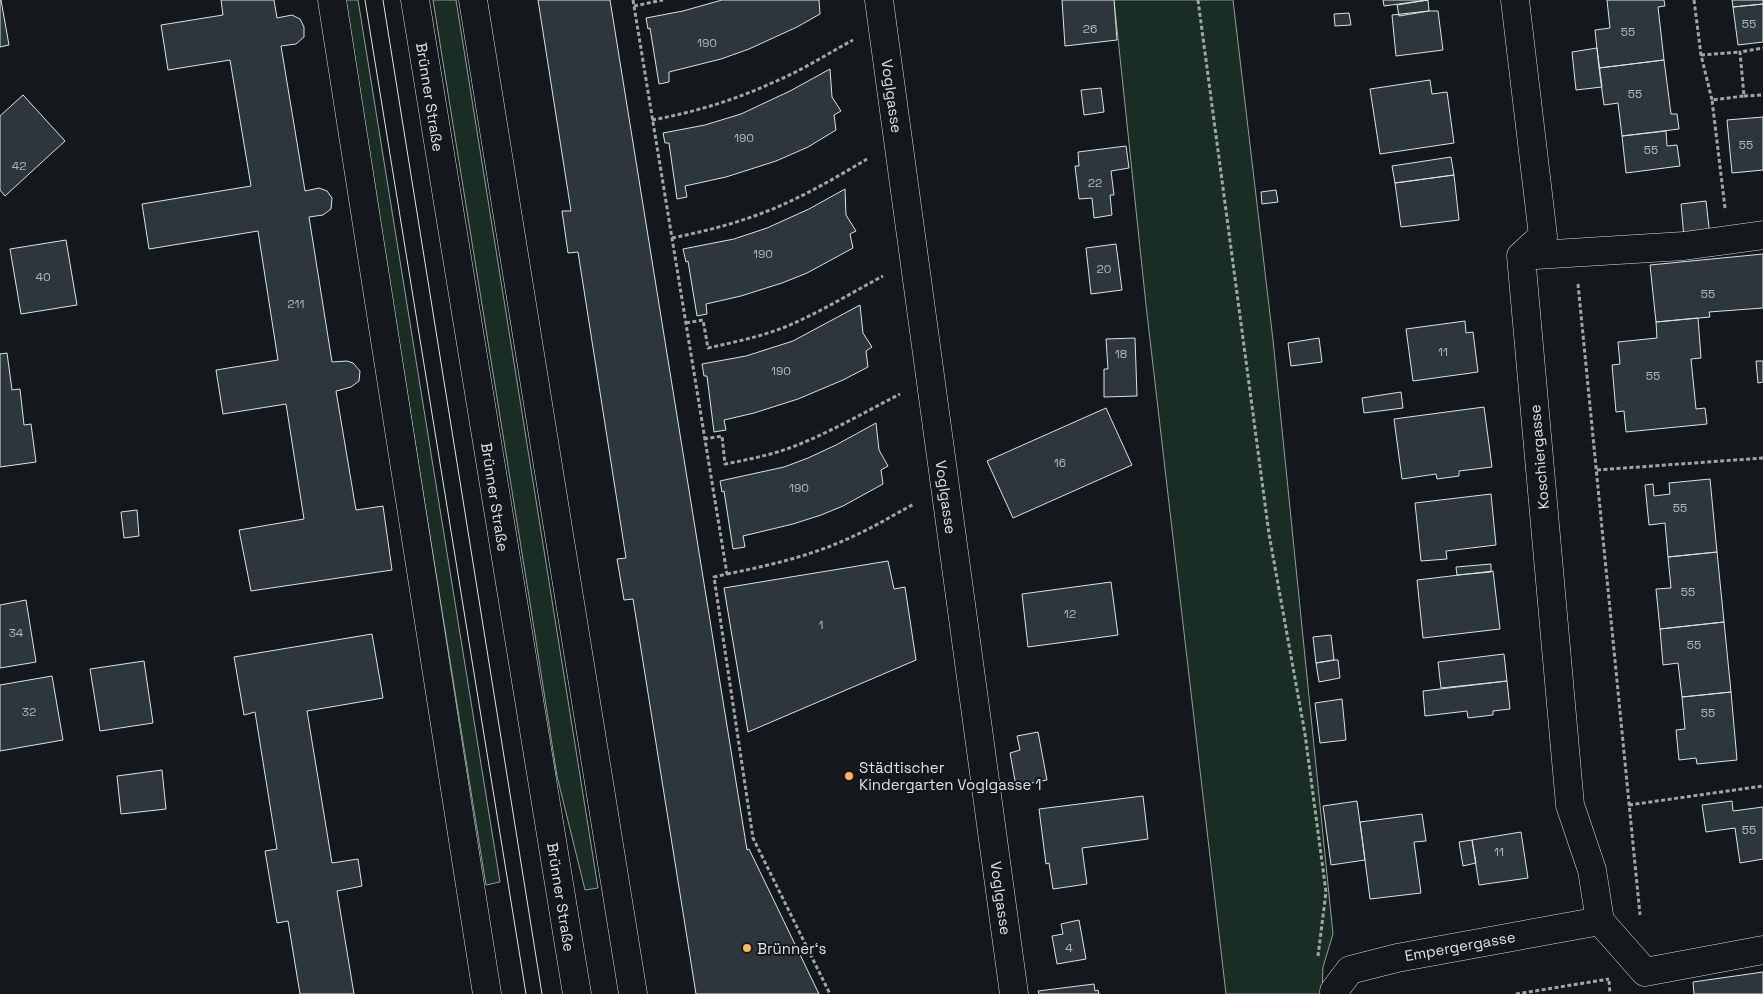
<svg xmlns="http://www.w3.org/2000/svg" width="1763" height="994" font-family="'Space Grotesk',sans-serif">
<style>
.green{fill:#1a2d24;stroke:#939e99}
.building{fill:#2c363c;stroke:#d8e6dc}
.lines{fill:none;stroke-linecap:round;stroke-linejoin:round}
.minor-casing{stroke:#d8e6dc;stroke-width:29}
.major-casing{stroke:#d8e6dc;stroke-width:29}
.path{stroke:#9da8a2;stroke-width:3;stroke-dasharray:4 2.5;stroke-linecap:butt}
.minor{stroke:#14181c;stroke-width:28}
.major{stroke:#14181c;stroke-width:28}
.tram{stroke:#d8e6dc;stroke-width:1}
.poi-dot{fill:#ffb74d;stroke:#14181c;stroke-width:2}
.labels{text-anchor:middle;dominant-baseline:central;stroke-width:4;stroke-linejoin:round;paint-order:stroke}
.number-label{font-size:12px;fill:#adbab4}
.street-label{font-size:15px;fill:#d8e6dc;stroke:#14181c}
.poi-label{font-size:15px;fill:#d8e6dc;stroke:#14181c;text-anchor:start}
</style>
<rect width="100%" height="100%" fill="#14181c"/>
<path class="green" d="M 344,0 L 358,0 L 500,882 L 486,885 Z
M 433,0 L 456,0 L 598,888 L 585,890 L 557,776 L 531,609 Z
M 1114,0 L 1233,0 L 1273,340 L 1333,934 L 1323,967 L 1322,994 L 1226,994 L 1146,305 Z"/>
<path class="building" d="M 0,0 L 1,0 L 9,45 L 0,47 Z
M 221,0 L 274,0 L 277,18 L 292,15 L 300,19 L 304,27 L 304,37 L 296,44 L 281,46 L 305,191 L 319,188 L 327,191 L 332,198 L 331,209 L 323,215 L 309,217 L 332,362 L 347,361 L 353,363 L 360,371 L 359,381 L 351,387 L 336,391 L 356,510 L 383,506 L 392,570 L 251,591 L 239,530 L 304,519 L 286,404 L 223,414 L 216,370 L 278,360 L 258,231 L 149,249 L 142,204 L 251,186 L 230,60 L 168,70 L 161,25 L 223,15 Z
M 538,0 L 610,0 L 747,850 L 749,849 L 819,994 L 696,994 L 633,599 L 624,600 L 617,559 L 626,558 L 578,252 L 568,253 L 562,211 L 571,211 Z
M 722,0 L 819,0 L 820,14 L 797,27 L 749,49 L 721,59 L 669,72 L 669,82 L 659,84 L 650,28 L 648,29 L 646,18 L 683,11 Z
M 1062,0 L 1114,0 L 1117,40 L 1065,46 Z
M 1383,0 L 1428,0 L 1384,6 Z
M 1428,0 L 1429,11 L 1399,16 L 1397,5 Z
M 1607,0 L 1664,0 L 1665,6 L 1658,7 L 1664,60 L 1599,68 L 1595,30 L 1610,28 Z
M 1732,0 L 1763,0 L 1763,4 L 1733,7 Z
M 1763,4 L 1763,42 L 1738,45 L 1733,7 Z
M 1429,11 L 1438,11 L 1443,50 L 1396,56 L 1392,15 Z
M 1349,13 L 1351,25 L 1335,26 L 1334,14 Z
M 1597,48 L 1602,87 L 1576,90 L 1572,52 Z
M 1664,60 L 1671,114 L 1677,114 L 1679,129 L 1622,136 L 1618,103 L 1604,105 L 1599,68 Z
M 830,69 L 832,97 L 841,111 L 834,115 L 836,130 L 808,147 L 776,161 L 726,177 L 685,186 L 687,197 L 677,199 L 669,143 L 665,143 L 663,133 L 705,125 L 741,114 L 790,91 Z
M 1430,80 L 1432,94 L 1447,92 L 1454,143 L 1380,154 L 1370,89 Z
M 1101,88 L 1104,112 L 1084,115 L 1081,90 Z
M 23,95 L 65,141 L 5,196 L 0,190 L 0,116 Z
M 1763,117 L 1763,170 L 1732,173 L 1727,120 Z
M 1666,131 L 1667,146 L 1677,145 L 1680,166 L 1626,173 L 1622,136 Z
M 1126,146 L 1129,168 L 1111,171 L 1114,195 L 1110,195 L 1112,215 L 1094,218 L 1092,198 L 1079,199 L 1075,166 L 1079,166 L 1078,152 Z
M 1451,157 L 1454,175 L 1395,183 L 1392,166 Z
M 1454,175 L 1459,220 L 1401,227 L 1395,183 Z
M 845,189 L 846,215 L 856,231 L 850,234 L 853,248 L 807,273 L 782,283 L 741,296 L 706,304 L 707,314 L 697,316 L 688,261 L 686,262 L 683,249 L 734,239 L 767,228 L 809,209 Z
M 1276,190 L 1278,202 L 1262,204 L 1261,192 Z
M 1706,201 L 1710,236 L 1684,238 L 1681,204 Z
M 66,240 L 77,305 L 21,314 L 10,249 Z
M 1116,244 L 1122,290 L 1091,294 L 1086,248 Z
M 1763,254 L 1763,308 L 1709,312 L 1710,317 L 1656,322 L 1650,265 Z
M 860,305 L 863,333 L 872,347 L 866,351 L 868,367 L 843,380 L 798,399 L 754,413 L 724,420 L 726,430 L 714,432 L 707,376 L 704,376 L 702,364 L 746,356 L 793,341 Z
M 1698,318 L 1701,358 L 1691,359 L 1696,409 L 1705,408 L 1707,424 L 1626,432 L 1624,411 L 1616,412 L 1612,365 L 1620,364 L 1618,342 L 1657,338 L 1656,322 Z
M 1465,321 L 1466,333 L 1473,332 L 1478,372 L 1413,381 L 1406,329 Z
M 1135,338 L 1137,396 L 1104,397 L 1104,369 L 1108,369 L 1106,339 Z
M 1319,338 L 1322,362 L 1291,366 L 1288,343 Z
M 7,353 L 12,390 L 20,389 L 24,425 L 31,424 L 36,462 L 0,467 L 0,354 Z
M 1756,361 L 1763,361 L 1763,382 L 1758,383 Z
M 1401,392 L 1403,408 L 1364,413 L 1362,398 Z
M 1484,407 L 1492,467 L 1459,471 L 1459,476 L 1437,479 L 1436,474 L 1402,479 L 1394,419 Z
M 1106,408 L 1132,465 L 1013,518 L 987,461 Z
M 876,423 L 879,450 L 888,466 L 881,470 L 883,484 L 843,506 L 821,515 L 793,524 L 743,536 L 745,547 L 733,549 L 724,491 L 722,492 L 720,481 L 784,467 L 808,458 L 836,445 Z
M 1710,479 L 1717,552 L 1668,557 L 1665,523 L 1649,525 L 1645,485 L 1653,484 L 1654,496 L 1670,494 L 1669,483 Z
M 1491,494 L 1496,545 L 1446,551 L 1447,559 L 1421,561 L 1415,503 Z
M 137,510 L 139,536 L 124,538 L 121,512 Z
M 1717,552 L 1724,622 L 1660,629 L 1656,589 L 1671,588 L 1668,557 Z
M 888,561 L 894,589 L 905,587 L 916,660 L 748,732 L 724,588 Z
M 1491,564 L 1491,572 L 1457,575 L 1456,567 Z
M 1493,571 L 1500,629 L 1423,638 L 1417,580 Z
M 1111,582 L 1118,635 L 1028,647 L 1022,594 Z
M 26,600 L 36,662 L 0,668 L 0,605 Z
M 1724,622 L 1731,692 L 1682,697 L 1678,663 L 1663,665 L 1660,629 Z
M 372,634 L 383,698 L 307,711 L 332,863 L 358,859 L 362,886 L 337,891 L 354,994 L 300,994 L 288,921 L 277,923 L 265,851 L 277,849 L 255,712 L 244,715 L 234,657 Z
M 1331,635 L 1334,660 L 1316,663 L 1313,637 Z
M 1504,654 L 1507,681 L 1441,688 L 1438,662 Z
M 1334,660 L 1338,660 L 1340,678 L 1319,682 L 1316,663 Z
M 144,661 L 153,723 L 100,731 L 90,669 Z
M 52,676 L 63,740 L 0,751 L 0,685 Z
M 1507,681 L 1510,709 L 1493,711 L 1493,715 L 1468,718 L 1467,711 L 1425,716 L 1423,691 Z
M 1731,692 L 1737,760 L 1697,764 L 1696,758 L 1679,760 L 1676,730 L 1685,729 L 1682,697 Z
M 1342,699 L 1346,740 L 1320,743 L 1315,703 Z
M 1038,732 L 1047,780 L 1016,786 L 1010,753 L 1020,750 L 1017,736 Z
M 162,770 L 166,809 L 121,814 L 117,776 Z
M 1143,796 L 1148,839 L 1082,848 L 1087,884 L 1053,889 L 1049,863 L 1046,864 L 1039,809 Z
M 1357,801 L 1365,860 L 1331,865 L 1323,806 Z
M 1732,801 L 1733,811 L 1763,807 L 1763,859 L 1740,863 L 1735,828 L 1706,832 L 1702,805 Z
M 1422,814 L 1426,841 L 1414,842 L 1421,893 L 1370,899 L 1360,822 Z
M 1521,832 L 1528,878 L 1479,885 L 1472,840 Z
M 1472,840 L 1476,863 L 1463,866 L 1459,842 Z
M 1079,920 L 1086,959 L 1057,964 L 1052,936 L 1063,934 L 1061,924 Z
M 1763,972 L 1763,994 L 1694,994 L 1693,982 Z
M 1094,984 L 1095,991 L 1098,990 L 1099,994 L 1039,994 L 1038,991 Z"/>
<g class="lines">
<g class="minor-casing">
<path id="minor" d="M 332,0 L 487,994
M 879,0 L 1014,994
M 1515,0 L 1543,236 L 1521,256 L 1570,805 L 1592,870 L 1600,921
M 1521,256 L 1684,246 L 1763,235
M 1600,921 L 1645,972 L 1763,950
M 1335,994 L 1334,991 L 1350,970 L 1397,958 L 1600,921"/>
</g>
<g class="major-casing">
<path id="major" d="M 415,0 L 577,994
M 473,0 L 633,994"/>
</g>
<path class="path" d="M 633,0 L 727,574 L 714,577 L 753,838 L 830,994
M 1198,0 L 1269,534 L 1305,734 L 1326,892 L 1318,956
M 1694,0 L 1701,55 L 1712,100
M 634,6 L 663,0
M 1701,55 L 1740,52
M 1744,96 L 1763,95
M 652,120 C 695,112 735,100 774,82 C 801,71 827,54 853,40
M 1725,208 L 1712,100 L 1744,96 L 1740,52 L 1763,48
M 672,238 C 701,232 730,225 757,215 C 796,201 832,180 867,159
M 1578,284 L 1640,915
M 686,323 L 703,320 L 708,348 C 734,342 760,337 785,327 C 819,313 851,293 883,276
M 704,439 L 722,436 L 725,464 C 751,459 776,454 800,444 C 834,430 867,411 900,394
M 1597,470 L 1763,458
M 727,574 C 771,565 815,555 856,535 C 876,526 895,514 914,504
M 1629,805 L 1763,786
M 1609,981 L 1610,994
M 1516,994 L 1609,979"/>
<use href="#minor" class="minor"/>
<use href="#major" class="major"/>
<path class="tram" d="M 365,0 L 526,994
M 383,0 L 542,994"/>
</g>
<g class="poi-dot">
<circle cx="849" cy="776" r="5"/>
<circle cx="747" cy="948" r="5"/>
</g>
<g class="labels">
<g class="number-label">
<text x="1749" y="24">55</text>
<text x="1090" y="29">26</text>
<text x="1628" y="32">55</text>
<text x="707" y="43">190</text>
<text x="1635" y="94">55</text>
<text x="744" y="138">190</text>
<text x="1746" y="145">55</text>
<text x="1651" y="150">55</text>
<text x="19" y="166">42</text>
<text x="1095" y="183">22</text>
<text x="763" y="254">190</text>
<text x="1104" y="269">20</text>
<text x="43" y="277">40</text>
<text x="1708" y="294">55</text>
<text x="296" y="304">211</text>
<text x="1443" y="352">11</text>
<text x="1121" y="354">18</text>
<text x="781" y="371">190</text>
<text x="1653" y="376">55</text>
<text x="1060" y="463">16</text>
<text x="799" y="488">190</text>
<text x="1680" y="508">55</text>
<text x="1688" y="592">55</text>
<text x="1070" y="614">12</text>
<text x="821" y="625">1</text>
<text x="16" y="633">34</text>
<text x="1694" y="645">55</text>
<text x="29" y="712">32</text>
<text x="1708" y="713">55</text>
<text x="1749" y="830">55</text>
<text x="1499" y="852">11</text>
<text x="1069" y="948">4</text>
</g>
<g class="street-label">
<text transform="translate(892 96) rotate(82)">Voglgasse</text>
<text transform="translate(430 97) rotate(81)">Brünner Straße</text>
<text transform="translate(1539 457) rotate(-95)">Koschiergasse</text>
<text transform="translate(495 497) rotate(81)">Brünner Straße</text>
<text transform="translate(946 497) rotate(82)">Voglgasse</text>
<text transform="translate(561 897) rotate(81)">Brünner Straße</text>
<text transform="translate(1001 898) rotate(82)">Voglgasse</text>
<text transform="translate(1460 946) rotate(-10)">Empergergasse</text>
</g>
<g class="poi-label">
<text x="859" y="767">Städtischer<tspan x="859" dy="17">Kindergarten Voglgasse 1</tspan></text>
<text x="757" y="948">Brünner‘s</text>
</g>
</g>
</svg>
